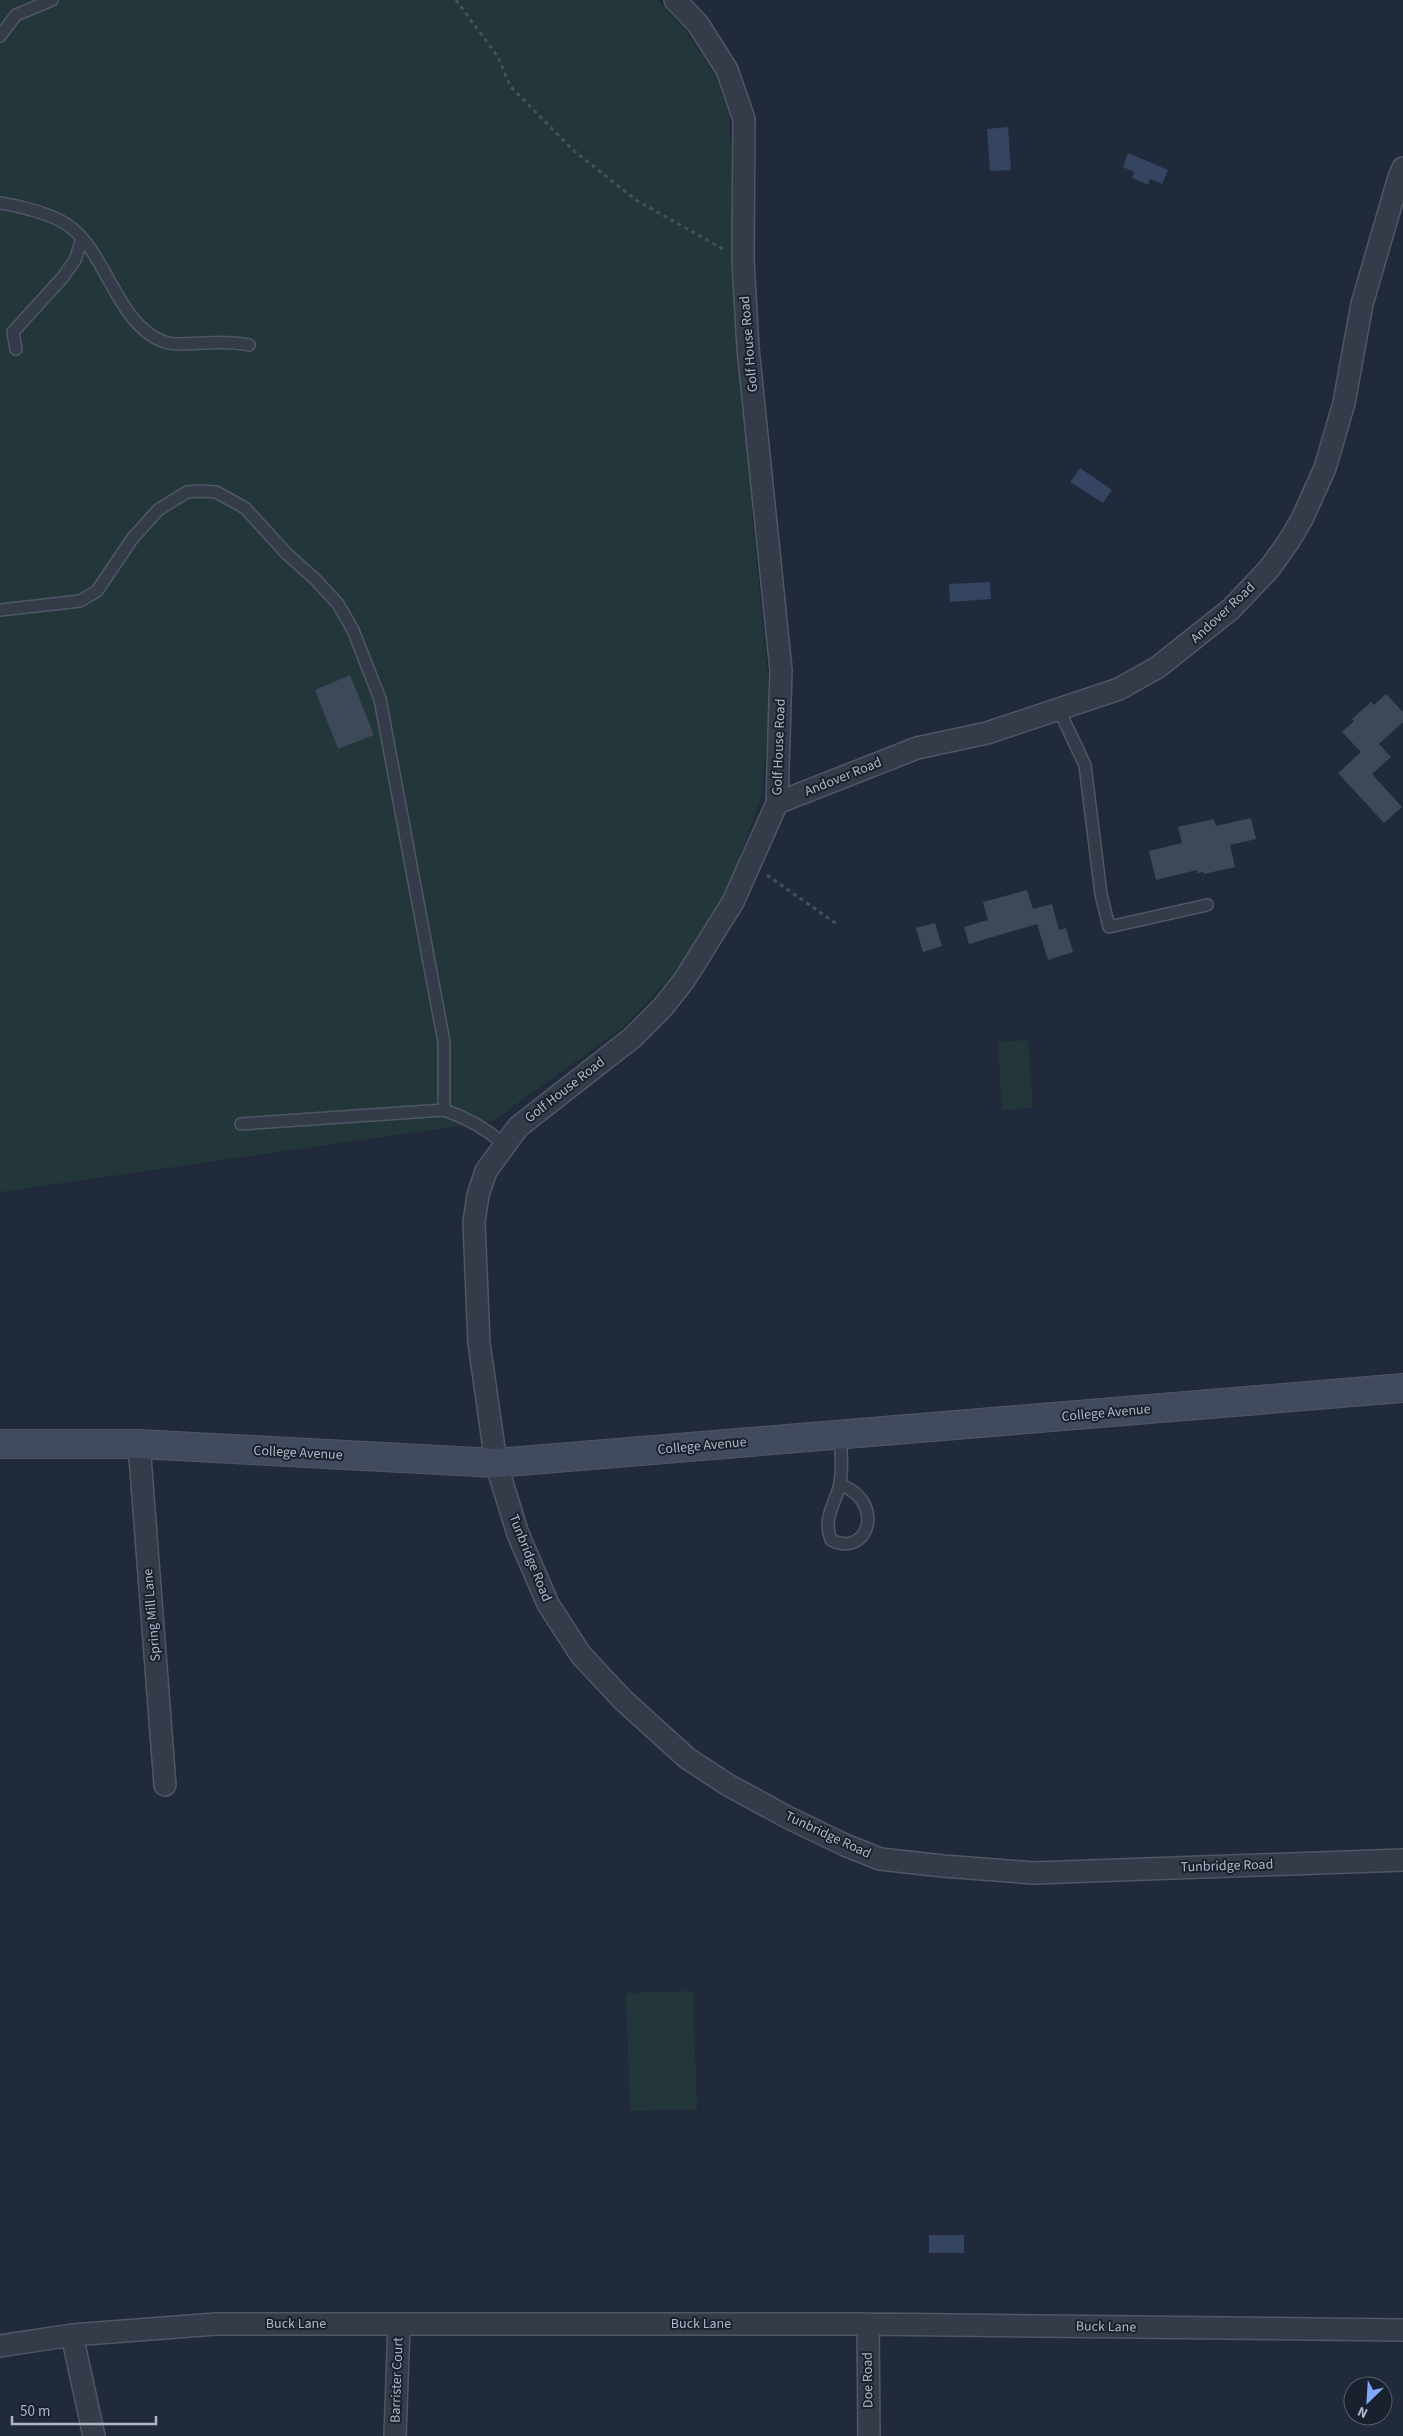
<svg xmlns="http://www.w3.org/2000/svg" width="1403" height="2436" font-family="'Source Sans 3',sans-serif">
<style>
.green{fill:#23373b}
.water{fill:#344461}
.building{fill:#3d4859}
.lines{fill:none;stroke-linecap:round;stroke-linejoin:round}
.service-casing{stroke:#4f5765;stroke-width:14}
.minor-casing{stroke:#4f5765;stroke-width:24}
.secondary-casing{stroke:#4f5765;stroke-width:30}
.path{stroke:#405458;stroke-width:3;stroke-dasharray:4 4;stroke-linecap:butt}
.service{stroke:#343c4a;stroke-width:11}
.minor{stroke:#343c4a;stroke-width:21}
.secondary{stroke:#424b5d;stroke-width:28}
.labels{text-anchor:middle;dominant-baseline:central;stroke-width:4;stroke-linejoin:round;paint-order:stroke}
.street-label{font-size:14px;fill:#afb7c6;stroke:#1a212e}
</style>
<rect width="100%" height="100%" fill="#212a3a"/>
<path class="green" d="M 0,0 L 657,0 L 686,31 L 715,76 L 729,114 L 752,515 L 768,679 L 769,710 L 762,795 L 724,900 L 677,970 L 625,1026 L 493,1121 L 0,1192 Z
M 1028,1040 L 1033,1108 L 1002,1110 L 998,1042 Z
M 693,1991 L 697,2109 L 630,2111 L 626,1993 Z"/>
<path class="water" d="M 1008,127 L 1011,170 L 990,171 L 987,129 Z
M 1128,153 L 1168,170 L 1162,184 L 1150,179 L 1148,185 L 1132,178 L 1134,172 L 1123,167 Z
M 1080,468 L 1112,490 L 1103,503 L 1070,482 Z
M 990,582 L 991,599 L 950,602 L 949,584 Z
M 929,2235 L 964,2235 L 964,2253 L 929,2253 Z"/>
<path class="building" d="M 350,675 L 374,735 L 338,749 L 315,690 Z
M 1386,694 L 1403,712 L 1403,722 L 1379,744 L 1391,757 L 1372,774 L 1402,807 L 1384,823 L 1338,773 L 1361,752 L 1342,732 L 1354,721 L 1352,719 L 1371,702 L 1374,705 Z
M 1251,818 L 1256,839 L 1230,845 L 1235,867 L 1204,874 L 1203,872 L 1197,873 L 1197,870 L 1156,880 L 1149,851 L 1182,843 L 1178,827 L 1214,819 L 1216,826 Z
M 1027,890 L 1033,909 L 1052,904 L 1059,930 L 1066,928 L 1073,952 L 1048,960 L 1037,924 L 969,944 L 964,927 L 988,920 L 983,902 Z
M 935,923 L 942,946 L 923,952 L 916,928 Z"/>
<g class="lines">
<g class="service-casing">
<path id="service" d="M 0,36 L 16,15 L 52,0
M 0,203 C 20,206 53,214 69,226 C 107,253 118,327 165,342 C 176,346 192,343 203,343 C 219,342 234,342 249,345
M 16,349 L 13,332 L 63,277 L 75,260 L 82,239
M 0,610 L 80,601 L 97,591 L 132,539 L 158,510 L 187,492 L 201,491 L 216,492 L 245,508 L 287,554 L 315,579 L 338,604 L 353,630 L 380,699 L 444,1042 L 444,1110 C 468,1118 485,1128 504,1144
M 1059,710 L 1085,765 L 1101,894 L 1109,927 L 1207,905
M 241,1124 L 444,1110
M 840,1484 C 847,1488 855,1491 860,1498 C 879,1521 861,1555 831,1540 C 822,1517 836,1504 840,1483 C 843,1467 841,1450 840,1435"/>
</g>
<g class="minor-casing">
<path id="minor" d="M 675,0 L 698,24 L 727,70 L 744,119 L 743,260 L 748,348 L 781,670 L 777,803 L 733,902 L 685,979 L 663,1007 L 632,1038 L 518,1127 L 486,1171 L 478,1195 L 474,1222 L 479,1343 L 496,1463 L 518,1534 L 548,1604 L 581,1655 L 623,1700 L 687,1758 L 728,1785 L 787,1817 L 845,1845 L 880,1859 L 943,1866 L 1034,1873 L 1403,1860
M 777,803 L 917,748 L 987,733 L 1119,689 L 1158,667 L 1231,609 L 1269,569 L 1289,541 L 1302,519 L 1325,468 L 1344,403 L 1362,304 L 1399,177 L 1403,168
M 139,1444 L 165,1785
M 868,2324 L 869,2436
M 72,2335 L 94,2436
M 0,2346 L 72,2335 L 216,2324 L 868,2324 L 1403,2330
M 395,2436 L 399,2325"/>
</g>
<g class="secondary-casing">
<path id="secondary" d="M 0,1444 L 139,1444 L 496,1463 L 1403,1388"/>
</g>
<path class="path" d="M 456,0 L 498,57 L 510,86 L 573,150 L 636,200 L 723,249
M 767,875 L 838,925"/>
<use href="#service" class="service"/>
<use href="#minor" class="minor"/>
<use href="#secondary" class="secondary"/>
</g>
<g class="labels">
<g class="street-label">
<text transform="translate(749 344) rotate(-95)">Golf House Road</text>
<text transform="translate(1223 613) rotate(-43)">Andover Road</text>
<text transform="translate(779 747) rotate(-88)">Golf House Road</text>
<text transform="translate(843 777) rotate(-22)">Andover Road</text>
<text transform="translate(565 1090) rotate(-38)">Golf House Road</text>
<text transform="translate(1106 1413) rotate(-5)">College Avenue</text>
<text transform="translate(702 1446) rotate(-5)">College Avenue</text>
<text transform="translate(298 1453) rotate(3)">College Avenue</text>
<text transform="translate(530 1558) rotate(68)">Tunbridge Road</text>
<text transform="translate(152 1615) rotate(-95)">Spring Mill Lane</text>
<text transform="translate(828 1835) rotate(25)">Tunbridge Road</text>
<text transform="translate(1227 1866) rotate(-2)">Tunbridge Road</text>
<text x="296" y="2324">Buck Lane</text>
<text x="701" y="2324">Buck Lane</text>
<text transform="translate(1106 2327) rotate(1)">Buck Lane</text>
<text transform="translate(397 2380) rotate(-88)">Barrister Court</text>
<text transform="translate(868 2380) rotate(-91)">Doe Road</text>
</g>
</g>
<g transform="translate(1368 2401) rotate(205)"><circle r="24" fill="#1a212e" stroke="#565d6b"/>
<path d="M0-4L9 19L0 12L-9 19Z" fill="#80a8fa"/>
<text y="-8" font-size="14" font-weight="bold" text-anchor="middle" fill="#afb7c6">N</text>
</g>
<path d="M12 2416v8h144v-8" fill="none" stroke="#afb7c6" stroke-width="2.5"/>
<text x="20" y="2416" font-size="15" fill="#afb7c6" stroke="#1a212e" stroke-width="4" paint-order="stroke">50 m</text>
</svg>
